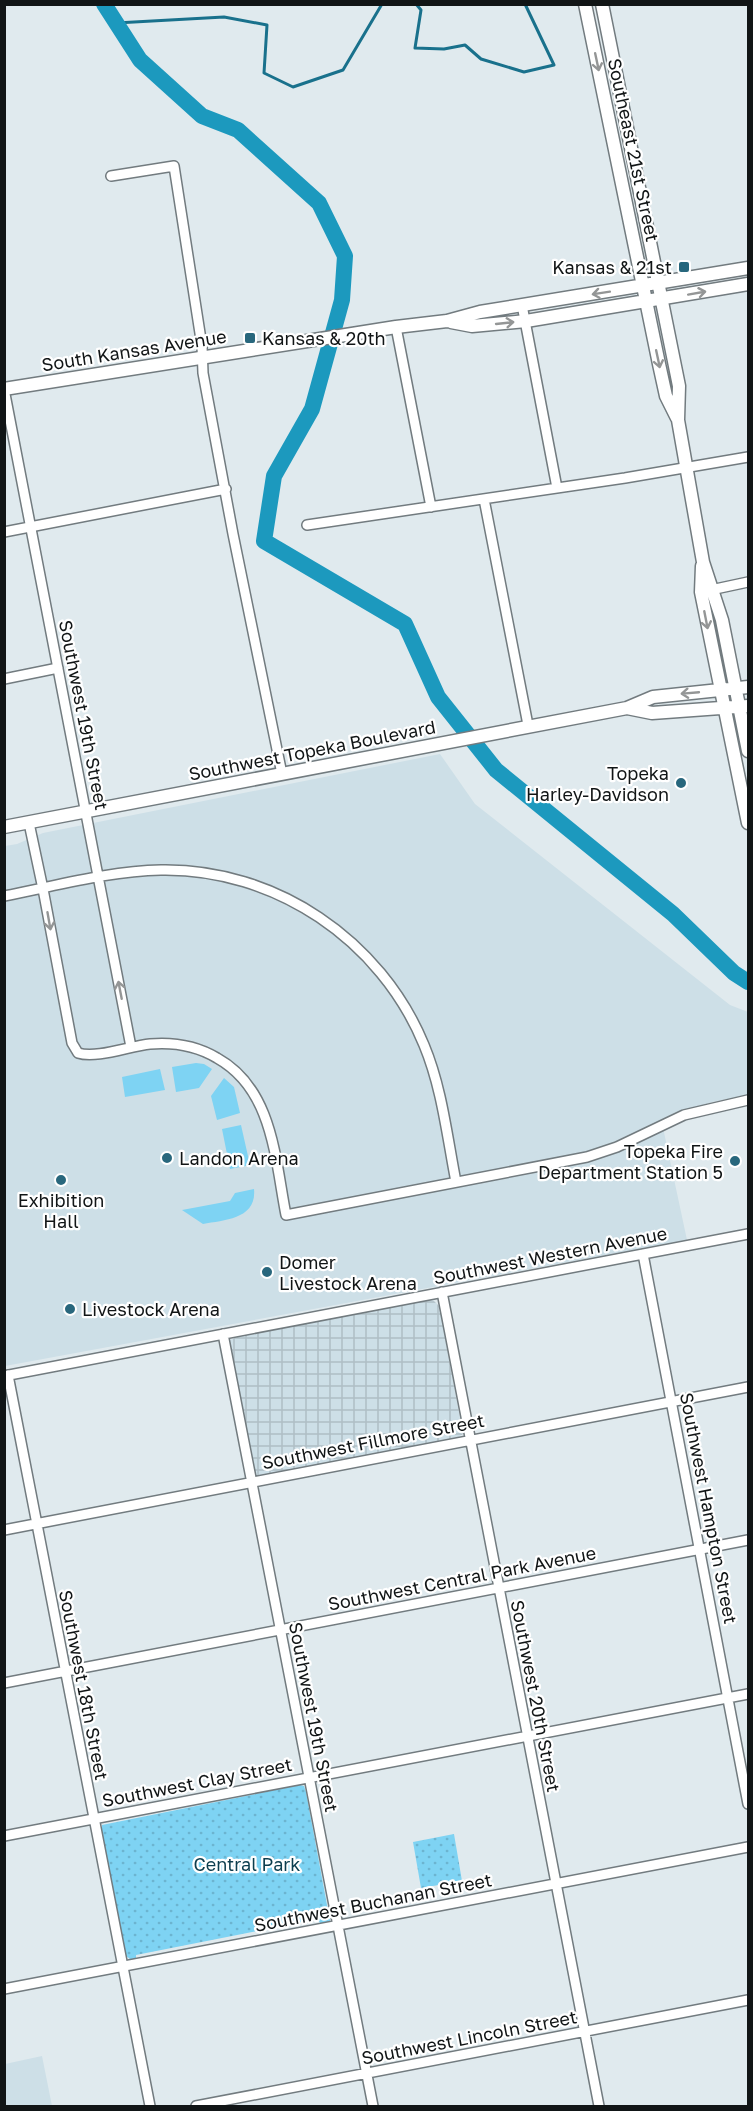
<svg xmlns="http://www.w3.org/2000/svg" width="753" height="2111" font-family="'Golos Text',sans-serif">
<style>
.built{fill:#cddfe7}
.industrial{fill:url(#industrial-grid)}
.grass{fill:#7ed3f3}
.park{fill:url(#park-dots)}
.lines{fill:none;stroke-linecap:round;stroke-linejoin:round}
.stream{stroke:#19718c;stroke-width:3}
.river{stroke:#1c99be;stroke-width:16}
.minor-casing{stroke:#727b7f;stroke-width:12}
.major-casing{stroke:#727b7f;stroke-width:15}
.minor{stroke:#fff;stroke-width:9}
.major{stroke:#fff;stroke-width:12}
.oneway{stroke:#949696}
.poi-dot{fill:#28677d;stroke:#fff;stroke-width:2}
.labels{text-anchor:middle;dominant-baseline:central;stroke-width:4.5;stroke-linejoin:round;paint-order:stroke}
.street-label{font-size:18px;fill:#111516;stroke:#fff}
.poi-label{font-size:18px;fill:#111516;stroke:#fff;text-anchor:start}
.park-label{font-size:18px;fill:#0c3e4f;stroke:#fff}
</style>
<defs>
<pattern id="industrial-grid" width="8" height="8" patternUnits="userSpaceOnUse" patternTransform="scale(1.5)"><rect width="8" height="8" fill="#cddfe7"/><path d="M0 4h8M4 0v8" fill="none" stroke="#afbec5"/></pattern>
<pattern id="park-dots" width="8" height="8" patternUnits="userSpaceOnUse" patternTransform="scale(1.5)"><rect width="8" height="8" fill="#7ed3f3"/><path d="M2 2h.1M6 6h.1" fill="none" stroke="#6cb4d0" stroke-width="1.8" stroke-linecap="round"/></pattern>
</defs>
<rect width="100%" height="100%" fill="#e0eaee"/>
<path class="built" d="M 440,754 L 475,804 L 730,1005 L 748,1012 L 748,1095 L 712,1102 L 662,1123 L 687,1240 L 5,1366 L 5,846 L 17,844 L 43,833 Z
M 42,2056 L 52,2106 L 5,2106 L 5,2064 Z"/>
<path class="industrial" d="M 430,1299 L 434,1301 L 439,1306 L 463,1434 L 455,1439 L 260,1476 L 255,1475 L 229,1346 L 230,1340 L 242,1335 Z"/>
<path class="grass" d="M 196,1063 L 204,1064 L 212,1069 L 199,1088 L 176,1092 L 172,1067 Z
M 160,1069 L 165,1090 L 125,1097 L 122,1077 Z
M 224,1078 L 234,1087 L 240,1113 L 217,1120 L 211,1096 Z
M 241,1125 L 250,1165 L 230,1169 L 222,1129 Z
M 254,1189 C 257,1219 225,1220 203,1224 L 182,1210 L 230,1201 L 235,1193 Z"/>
<path class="park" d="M 300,1785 L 304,1786 L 306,1792 L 330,1921 L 321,1924 L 317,1919 L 136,1955 L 136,1959 L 130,1959 L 126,1956 L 102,1833 L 102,1825 Z
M 454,1834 L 462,1881 L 421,1888 L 413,1842 Z"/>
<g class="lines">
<path class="stream" d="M 416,4 L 421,10 L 415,48 L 444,49 L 465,45 L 481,59 L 524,72 L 554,65 L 525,4
M 116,23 L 224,17 L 267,25 L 264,73 L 293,87 L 343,70 L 382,4"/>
<path class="river" d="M 104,4 L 140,60 L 202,116 L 238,130 L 319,203 L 345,256 L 342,300 L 312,409 L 274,476 L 264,541 L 405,624 L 438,697 L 496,770 L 673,914 L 734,973 L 748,982"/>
<g class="minor-casing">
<path id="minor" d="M 111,176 L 174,166 L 202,346 L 203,373 L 233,534 L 282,774
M 522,305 L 557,488
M 396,327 L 431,507
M 4,389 L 131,1047
M 484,499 L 528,725
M 307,525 L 625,478 L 748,457
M 4,532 L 226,489
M 706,591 L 748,582
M 4,679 L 58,668
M 29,823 L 43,889 L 72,1043 L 78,1053 C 96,1059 130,1046 150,1044 C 174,1042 197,1046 217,1058 C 273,1089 275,1159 286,1215 L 587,1157 L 617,1147 L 684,1115 L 748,1100
M 4,896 C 56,886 109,871 161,870 C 275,868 381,940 424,1045 C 442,1088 447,1136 456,1182
M 643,1254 L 748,1804
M 442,1292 L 599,2106
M 223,1334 L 373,2106
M 8,1375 L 150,2106
M 4,1376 L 748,1234
M 4,1530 L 748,1387
M 4,1683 L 748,1540
M 4,1836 L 748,1694
M 4,1989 L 748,1847
M 196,2106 L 748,2000"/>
</g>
<g class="major-casing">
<path id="major" d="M 585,4 L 659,364 L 666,396 L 677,418
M 602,4 L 679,386 L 678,420 L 703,562 L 722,620 L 748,751
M 451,322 L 472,326 L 526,321 L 748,284
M 4,389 L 396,327 L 447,321 L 480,312 L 748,268
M 702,566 L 701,592 L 748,823
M 627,708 L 652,713 L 748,706
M 4,827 L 627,708 L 653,697 L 748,687"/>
</g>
<use href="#minor" class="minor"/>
<use href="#major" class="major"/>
</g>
<defs><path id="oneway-shaft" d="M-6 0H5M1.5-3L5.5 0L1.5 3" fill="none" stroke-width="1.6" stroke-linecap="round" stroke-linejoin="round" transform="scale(1.5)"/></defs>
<g class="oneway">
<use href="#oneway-shaft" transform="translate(597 62) rotate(78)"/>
<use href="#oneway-shaft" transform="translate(601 293) rotate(171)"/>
<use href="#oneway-shaft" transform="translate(697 293) rotate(-10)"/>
<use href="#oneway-shaft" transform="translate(505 323) rotate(-6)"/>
<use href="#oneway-shaft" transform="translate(658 359) rotate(78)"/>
<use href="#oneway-shaft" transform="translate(706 620) rotate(79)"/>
<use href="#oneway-shaft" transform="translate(690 693) rotate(175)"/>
<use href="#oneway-shaft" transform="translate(49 921) rotate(80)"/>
<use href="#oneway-shaft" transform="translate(120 990) rotate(-101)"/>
</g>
<g class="poi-dot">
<rect x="678" y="261" width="12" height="12" rx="3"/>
<rect x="244" y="332" width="12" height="12" rx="3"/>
<circle cx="681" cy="783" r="6"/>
<circle cx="167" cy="1158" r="6"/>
<circle cx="735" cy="1161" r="6"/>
<circle cx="61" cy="1180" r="6"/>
<circle cx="267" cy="1272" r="6"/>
<circle cx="70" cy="1309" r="6"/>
</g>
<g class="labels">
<g class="street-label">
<text transform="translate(634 150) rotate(78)">Southeast 21st Street</text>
<text transform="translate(134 350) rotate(-9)">South Kansas Avenue</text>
<text transform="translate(84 715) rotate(79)">Southwest 19th Street</text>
<text transform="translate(312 750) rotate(-11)">Southwest Topeka Boulevard</text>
<text transform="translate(550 1255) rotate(-11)">Southwest Western Avenue</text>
<text transform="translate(373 1441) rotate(-11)">Southwest Fillmore Street</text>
<text transform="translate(709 1508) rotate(79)">Southwest Hampton Street</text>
<text transform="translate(462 1578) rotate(-11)">Southwest Central Park Avenue</text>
<text transform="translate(84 1685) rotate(79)">Southwest 18th Street</text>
<text transform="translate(536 1696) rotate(79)">Southwest 20th Street</text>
<text transform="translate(314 1717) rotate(79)">Southwest 19th Street</text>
<text transform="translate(197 1782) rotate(-11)">Southwest Clay Street</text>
<text transform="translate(373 1902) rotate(-11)">Southwest Buchanan Street</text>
<text transform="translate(469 2037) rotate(-11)">Southwest Lincoln Street</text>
</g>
<g class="poi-label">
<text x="672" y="267" text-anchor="end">Kansas &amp; 21st</text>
<text x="262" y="338">Kansas &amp; 20th</text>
<text x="669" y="773" text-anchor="end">Topeka<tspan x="669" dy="21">Harley-Davidson</tspan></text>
<text x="723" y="1151" text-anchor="end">Topeka Fire<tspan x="723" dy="21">Department Station 5</tspan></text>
<text x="179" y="1158">Landon Arena</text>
<text x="61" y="1200" text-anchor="middle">Exhibition<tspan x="61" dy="21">Hall</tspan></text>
<text x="279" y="1262">Domer<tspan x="279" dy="21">Livestock Arena</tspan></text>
<text x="82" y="1309">Livestock Arena</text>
</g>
<g class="park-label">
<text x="247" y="1864">Central Park</text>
</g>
</g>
<rect width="753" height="2111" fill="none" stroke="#111516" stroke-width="12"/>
</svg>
